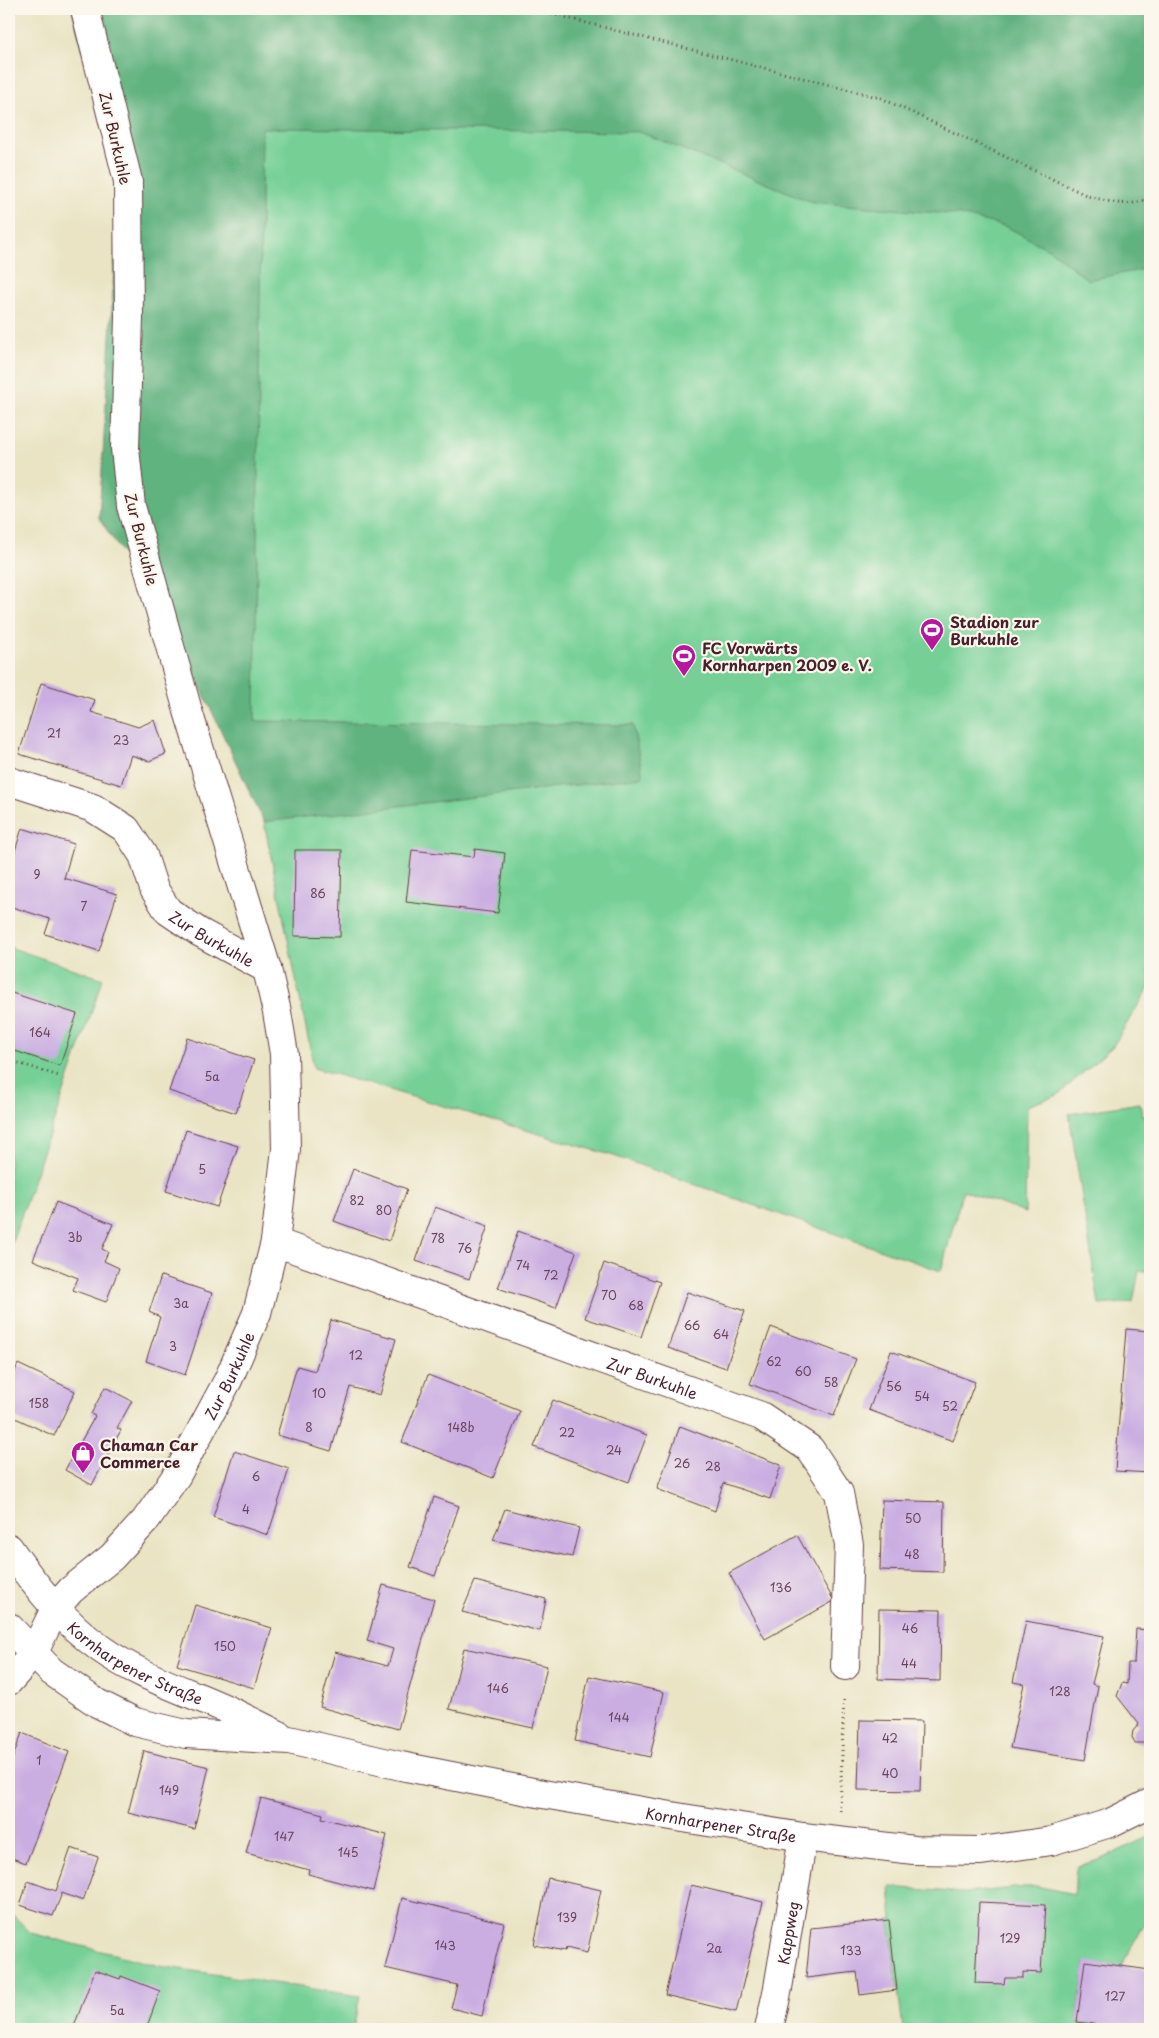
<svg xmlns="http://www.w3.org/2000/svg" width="1159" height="2038" font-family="'Playpen Sans',sans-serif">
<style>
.green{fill:#76d096;stroke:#607860}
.forest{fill:#60b27f;stroke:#556855}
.building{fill:#caaee2}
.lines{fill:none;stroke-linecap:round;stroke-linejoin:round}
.minor-casing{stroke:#623d42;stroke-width:30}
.path{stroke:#623d42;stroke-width:3;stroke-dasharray:1 4;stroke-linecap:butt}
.minor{stroke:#fff;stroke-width:28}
.labels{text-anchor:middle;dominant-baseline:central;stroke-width:4.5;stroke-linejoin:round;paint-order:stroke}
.number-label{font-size:12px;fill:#6a4359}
.street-label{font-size:15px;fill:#4a1f2b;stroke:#fbf7ec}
.poi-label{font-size:15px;font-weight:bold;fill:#4a1f2b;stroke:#fbf7ec;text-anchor:start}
</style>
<rect width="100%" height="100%" fill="#fbf7ec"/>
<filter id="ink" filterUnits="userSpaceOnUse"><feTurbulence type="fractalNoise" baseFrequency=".02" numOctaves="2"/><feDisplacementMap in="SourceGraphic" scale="10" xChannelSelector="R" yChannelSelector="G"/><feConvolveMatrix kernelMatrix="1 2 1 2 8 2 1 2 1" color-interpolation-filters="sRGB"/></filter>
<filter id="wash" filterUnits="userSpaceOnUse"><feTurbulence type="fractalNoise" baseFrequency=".0096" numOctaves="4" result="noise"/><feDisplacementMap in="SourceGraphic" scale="20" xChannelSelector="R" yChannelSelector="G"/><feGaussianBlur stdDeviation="1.12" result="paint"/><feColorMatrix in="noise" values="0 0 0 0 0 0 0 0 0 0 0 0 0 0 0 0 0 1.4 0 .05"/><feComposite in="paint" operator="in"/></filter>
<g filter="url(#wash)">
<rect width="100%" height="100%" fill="#eae4c5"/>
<path class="green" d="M 501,9 L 1150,239 L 1150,986 L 1113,1046 L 1058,1095 L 1027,1106 L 1025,1213 L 963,1190 L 941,1271 L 614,1156 L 314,1068 L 264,822 L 163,164 Z
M 9,947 L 103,979 L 9,1251 Z
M 1140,1103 L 1142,1116 L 1150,1114 L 1150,1271 L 1139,1271 L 1133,1302 L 1099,1305 L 1069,1114 Z
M 1150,1836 L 1150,1918 L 1143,1927 L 1121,1966 L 1085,1962 L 1077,2022 L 1130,2029 L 903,2029 L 889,1920 L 893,1920 L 890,1887 L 964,1893 L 1036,1886 L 1074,1894 C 1076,1884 1074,1876 1077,1866 L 1099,1860 Z
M 9,1911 L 31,1933 L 160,1966 L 360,1996 L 353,2029 L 9,2029 Z"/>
<path class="forest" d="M 72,9 L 1150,9 L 1150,268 L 1088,280 L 1050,250 L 1007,227 L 960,215 L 812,202 L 640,132 L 262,128 L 255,721 L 633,725 L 643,777 L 264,822 L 176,635 L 99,518 L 119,189 Z"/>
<g id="blocks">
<path class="building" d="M 41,683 L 95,700 L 91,712 L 138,727 L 155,720 L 166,754 L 149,761 L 131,755 L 121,785 L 19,754 Z
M 22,828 L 74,844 L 64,878 L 117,894 L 99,951 L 45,934 L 50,919 L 9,906 L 9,871 Z
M 475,849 L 505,853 L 498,913 L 406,902 L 412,850 L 474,857 Z
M 295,850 L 342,850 L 340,937 L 294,936 Z
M 9,992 L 77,1014 L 60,1066 L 9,1049 Z
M 187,1038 L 254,1060 L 236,1113 L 169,1091 Z
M 186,1130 L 238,1146 L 217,1207 L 166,1191 Z
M 353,1169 L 407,1189 L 389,1241 L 334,1221 Z
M 56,1202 L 113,1224 L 102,1249 L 108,1252 L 104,1261 L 119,1268 L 106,1302 L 73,1290 L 78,1278 L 33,1260 Z
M 435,1207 L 488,1226 L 469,1279 L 416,1261 Z
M 518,1231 L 576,1252 L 556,1308 L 498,1288 Z
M 604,1263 L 660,1282 L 641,1337 L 585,1318 Z
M 161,1276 L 212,1293 L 185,1375 L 146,1361 L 160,1317 L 149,1312 Z
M 687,1292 L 745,1311 L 726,1368 L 668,1348 Z
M 331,1320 L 396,1339 L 380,1395 L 350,1387 L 331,1451 L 277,1435 L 297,1366 L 315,1371 Z
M 771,1327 L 856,1359 L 834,1416 L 750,1384 Z
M 1126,1329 L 1150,1331 L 1150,1473 L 1115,1471 Z
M 891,1351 L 975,1382 L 953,1441 L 869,1410 Z
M 18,1364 L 75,1391 L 54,1436 L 9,1415 L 9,1385 Z
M 428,1375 L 520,1411 L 493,1478 L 402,1442 Z
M 105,1387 L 132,1401 L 117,1428 L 121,1430 L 92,1485 L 65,1470 L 95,1416 L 91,1414 Z
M 553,1400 L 647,1435 L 629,1482 L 534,1447 Z
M 680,1426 L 781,1465 L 770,1499 L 723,1483 L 715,1511 L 657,1489 Z
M 234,1451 L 289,1469 L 268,1535 L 213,1517 Z
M 434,1497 L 459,1506 L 435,1576 L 410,1567 Z
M 882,1500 L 944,1502 L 943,1572 L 880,1570 Z
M 505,1509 L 579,1528 L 572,1557 L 493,1540 Z
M 797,1535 L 834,1601 L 765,1639 L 729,1573 Z
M 475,1581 L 546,1599 L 540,1631 L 462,1612 Z
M 383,1585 L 434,1599 L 398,1729 L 320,1707 L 335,1652 L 388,1666 L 393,1649 L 367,1641 Z
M 195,1605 L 272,1628 L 254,1688 L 177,1665 Z
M 879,1609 L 941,1610 L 940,1681 L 878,1679 Z
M 1026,1621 L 1104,1636 L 1092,1684 L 1098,1686 L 1085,1760 L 1010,1748 L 1024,1684 L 1013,1682 Z
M 1136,1629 L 1150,1630 L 1150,1738 L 1144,1743 L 1135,1743 L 1132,1737 L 1133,1731 L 1139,1724 L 1117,1696 L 1122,1683 L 1127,1684 L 1128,1663 L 1134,1663 Z
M 464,1648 L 547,1666 L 533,1728 L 449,1709 Z
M 589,1676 L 664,1692 L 650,1757 L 575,1741 Z
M 860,1720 L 922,1721 L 920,1791 L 858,1790 Z
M 22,1733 L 69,1752 L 26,1863 L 9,1857 L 9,1767 Z
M 144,1751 L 209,1767 L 194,1829 L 128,1813 Z
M 261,1798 L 323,1814 L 322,1818 L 387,1835 L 373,1891 L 308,1874 L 309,1870 L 246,1853 Z
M 71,1848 L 98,1857 L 83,1901 L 62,1893 L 53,1916 L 20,1905 L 28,1881 L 56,1891 Z
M 548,1878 L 601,1890 L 587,1953 L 566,1948 L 565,1951 L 534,1945 Z
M 691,1885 L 763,1902 L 736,2012 L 665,1995 Z
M 402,1898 L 504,1923 L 482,2016 L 451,2008 L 457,1985 L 385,1968 Z
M 979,1902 L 1045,1905 L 1041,1973 L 1023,1972 L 1023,1978 L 1005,1978 L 1004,1984 L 975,1983 Z
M 889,1920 L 897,1990 L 860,1995 L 857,1972 L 806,1978 L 811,1928 Z
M 1085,1961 L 1150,1970 L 1150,2029 L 1130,2029 L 1077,2022 Z
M 95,1970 L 120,1979 L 121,1976 L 160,1991 L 146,2029 L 73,2029 Z"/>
</g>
</g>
<g filter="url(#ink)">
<use href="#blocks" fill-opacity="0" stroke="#623d42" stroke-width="1"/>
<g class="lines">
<g class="minor-casing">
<g id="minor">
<path id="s1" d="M 9,781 L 93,808 L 126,829 L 143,855 L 154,889 L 168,911 L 199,932 L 267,969"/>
<path id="s2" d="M 275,1242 L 761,1416 L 810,1449 L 839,1493 L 849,1545 L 845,1666"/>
<path id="s3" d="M 9,1548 C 34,1584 64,1623 101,1649 C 136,1674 178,1688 217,1705 C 238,1714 258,1725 279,1735"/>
<path id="s4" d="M 9,1627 L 51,1671 L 97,1703 L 135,1722 L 186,1734 L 289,1740 L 401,1766 L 543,1794 L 683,1818 L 803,1837 L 914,1850 L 981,1851 L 1051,1841 L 1110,1823 L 1150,1803"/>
<path id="s5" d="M 9,1681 L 33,1654 L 56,1607 L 71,1590 L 112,1557 L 145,1521 L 177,1475 L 228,1380 L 257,1313 L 275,1242 L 286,1149 L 284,1054 L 277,1012 L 267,969 L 188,711 L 131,506 L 125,448 L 129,318 L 128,181 L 85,9"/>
<path id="s6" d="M 769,2029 L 778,1988 L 803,1837"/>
</g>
</g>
<path class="path" d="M 532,9 L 881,98 L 1088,196 C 1111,202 1129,209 1150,197
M 9,1060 L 59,1076
M 840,1811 L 844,1697"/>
<use href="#minor" class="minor"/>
</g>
</g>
<defs>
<g id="stadium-pin" transform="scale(1.25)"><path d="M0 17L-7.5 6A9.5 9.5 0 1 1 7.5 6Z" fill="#b5179e" stroke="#fbf7ec"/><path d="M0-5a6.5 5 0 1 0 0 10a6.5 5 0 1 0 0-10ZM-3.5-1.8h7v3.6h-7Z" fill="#fff"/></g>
<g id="shop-pin" transform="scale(1.25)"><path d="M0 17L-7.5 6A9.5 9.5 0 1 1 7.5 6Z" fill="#b5179e" stroke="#fbf7ec"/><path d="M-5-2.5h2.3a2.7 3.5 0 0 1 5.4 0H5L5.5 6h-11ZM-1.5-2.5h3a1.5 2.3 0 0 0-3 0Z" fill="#fff"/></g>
</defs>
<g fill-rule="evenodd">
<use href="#stadium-pin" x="932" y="630"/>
<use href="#stadium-pin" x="684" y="656"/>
<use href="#shop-pin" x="83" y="1453"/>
</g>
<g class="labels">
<g class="number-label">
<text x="54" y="733">21</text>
<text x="121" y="740">23</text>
<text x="37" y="874">9</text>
<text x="318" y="893">86</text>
<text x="84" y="906">7</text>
<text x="40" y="1032">164</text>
<text x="212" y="1076">5a</text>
<text x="202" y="1169">5</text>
<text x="357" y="1200">82</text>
<text x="384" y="1210">80</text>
<text x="75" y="1237">3b</text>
<text x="438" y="1238">78</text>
<text x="465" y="1248">76</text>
<text x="523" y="1265">74</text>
<text x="551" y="1275">72</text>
<text x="609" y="1295">70</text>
<text x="181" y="1303">3a</text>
<text x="636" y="1305">68</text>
<text x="692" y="1325">66</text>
<text x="721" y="1334">64</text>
<text x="173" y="1346">3</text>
<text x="356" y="1355">12</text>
<text x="774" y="1361">62</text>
<text x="803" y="1371">60</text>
<text x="831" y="1382">58</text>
<text x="894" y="1386">56</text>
<text x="319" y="1393">10</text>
<text x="922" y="1396">54</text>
<text x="39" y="1403">158</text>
<text x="950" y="1406">52</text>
<text x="309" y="1427">8</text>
<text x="461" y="1427">148b</text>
<text x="567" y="1432">22</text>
<text x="614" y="1450">24</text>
<text x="682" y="1463">26</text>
<text x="713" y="1466">28</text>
<text x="256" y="1476">6</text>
<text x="246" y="1509">4</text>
<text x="913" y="1518">50</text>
<text x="912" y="1554">48</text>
<text x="781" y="1587">136</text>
<text x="910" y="1628">46</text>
<text x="225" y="1646">150</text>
<text x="909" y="1663">44</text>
<text x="498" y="1688">146</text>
<text x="1060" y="1691">128</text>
<text x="619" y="1717">144</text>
<text x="890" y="1738">42</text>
<text x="39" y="1760">1</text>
<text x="890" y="1773">40</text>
<text x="169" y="1790">149</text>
<text x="284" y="1836">147</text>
<text x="348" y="1852">145</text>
<text x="567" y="1917">139</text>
<text x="1010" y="1938">129</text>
<text x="445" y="1945">143</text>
<text x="714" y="1948">2a</text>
<text x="851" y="1950">133</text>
<text x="1115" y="1996">127</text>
<text x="117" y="2010">5a</text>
</g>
<g class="street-label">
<text transform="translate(116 138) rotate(77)">Zur Burkuhle</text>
<text transform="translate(142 539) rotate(76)">Zur Burkuhle</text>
<text stroke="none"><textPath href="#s1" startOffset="272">Zur Burkuhle</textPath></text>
<text stroke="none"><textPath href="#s5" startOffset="381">Zur Burkuhle</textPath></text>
<text stroke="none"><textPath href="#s2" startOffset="401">Zur Burkuhle</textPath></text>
<text stroke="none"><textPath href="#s3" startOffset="174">Kornharpener Straße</textPath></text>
<text stroke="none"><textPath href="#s4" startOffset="755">Kornharpener Straße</textPath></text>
<text stroke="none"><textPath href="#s6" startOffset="98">Kappweg</textPath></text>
</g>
<g class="poi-label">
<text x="950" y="621">Stadion zur<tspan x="950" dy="17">Burkuhle</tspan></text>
<text x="702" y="647">FC Vorwärts<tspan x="702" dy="17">Kornharpen 2009 e. V.</tspan></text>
<text x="100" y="1444">Chaman Car<tspan x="100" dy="17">Commerce</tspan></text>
</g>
</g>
<rect width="1159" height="2038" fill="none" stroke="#fbf7ec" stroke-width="30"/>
</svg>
